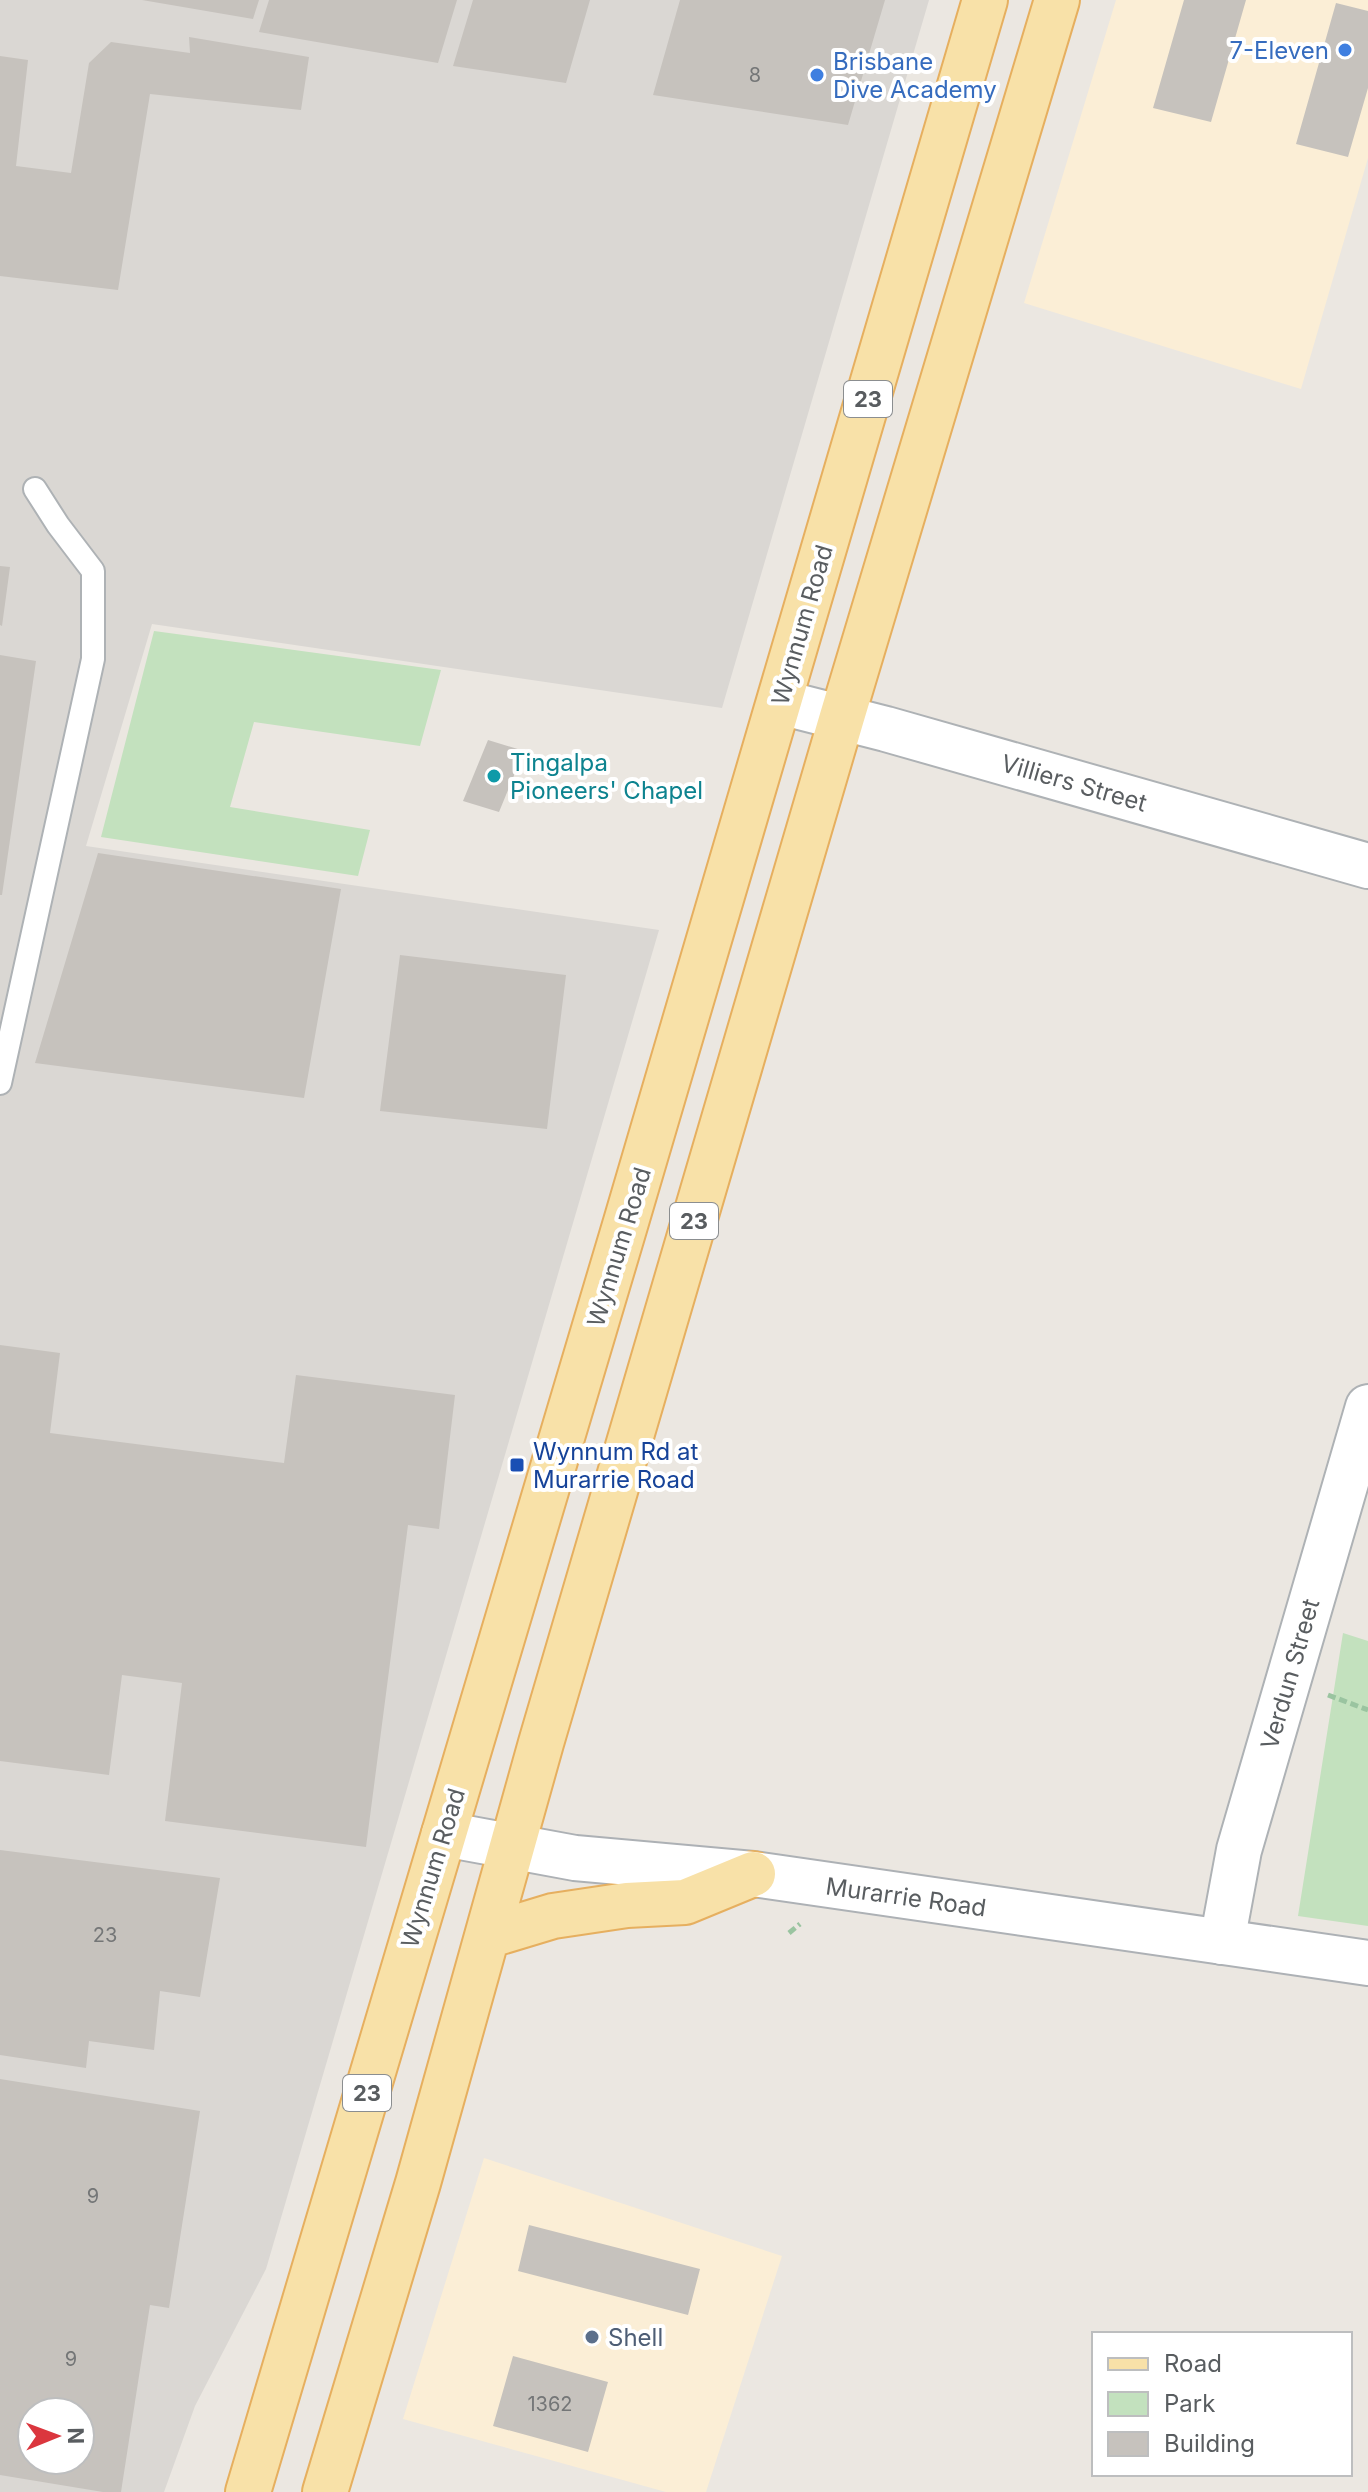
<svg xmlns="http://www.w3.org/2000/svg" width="1368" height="2492" font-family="Inter,sans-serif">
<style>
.commercial{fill:#fbeed6}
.industrial{fill:#dad7d3;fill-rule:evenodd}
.green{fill:#c3e1be}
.building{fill:#c6c2bd;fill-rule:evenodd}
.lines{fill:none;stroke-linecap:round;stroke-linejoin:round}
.lane-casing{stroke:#aeb2b5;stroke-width:26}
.street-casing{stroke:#aeb2b5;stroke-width:48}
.secondary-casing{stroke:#adb1b5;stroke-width:48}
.primary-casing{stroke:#e6af5f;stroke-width:48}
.path{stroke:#9ac4a0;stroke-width:5;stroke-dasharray:8 4;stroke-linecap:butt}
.lane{stroke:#fff;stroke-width:22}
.street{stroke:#fff;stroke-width:44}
.secondary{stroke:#fff;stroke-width:44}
.primary{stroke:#f8e1a8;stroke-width:44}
.shop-dot{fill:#3f7fe0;stroke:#fff;stroke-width:3}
.culture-dot{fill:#0f9aa8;stroke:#fff;stroke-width:3}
.transit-dot{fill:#1a4fb4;stroke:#fff;stroke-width:3}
.service-dot{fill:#5c6f8a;stroke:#fff;stroke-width:3}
.labels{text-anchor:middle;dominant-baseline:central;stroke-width:8;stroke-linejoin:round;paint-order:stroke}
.number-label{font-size:20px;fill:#747677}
.shield{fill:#fff;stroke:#8b8e90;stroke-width:2}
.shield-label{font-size:22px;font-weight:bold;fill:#595d60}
.shop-label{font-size:24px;fill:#366cbe;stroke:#fff;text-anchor:end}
.street-label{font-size:24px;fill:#595d60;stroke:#fff}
.culture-label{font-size:24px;fill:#0d838f;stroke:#fff;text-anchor:start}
.transit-label{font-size:24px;fill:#164399;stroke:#fff;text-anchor:start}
.service-label{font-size:24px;fill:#4e5e75;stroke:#fff;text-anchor:start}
</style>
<rect width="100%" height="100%" fill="#ebe7e1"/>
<path class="commercial" d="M 1116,0 L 1368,0 L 1368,158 L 1301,389 L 1024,303 Z
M 484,2158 L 782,2256 L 706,2492 L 666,2492 L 403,2419 Z"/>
<path class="industrial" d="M 0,0 L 929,0 L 722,708 L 152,624 L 86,846 L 659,930 L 266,2269 L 195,2406 L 164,2492 L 0,2492 ZM 32,2412 L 80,2412 L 80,2460 L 32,2460 Z"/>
<path class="green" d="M 154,631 L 441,670 L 420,746 L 254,722 L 230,807 L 370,830 L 358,876 L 101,837 Z
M 1343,1633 L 1368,1641 L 1368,1926 L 1298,1916 Z"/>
<path class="building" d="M 142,0 L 259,0 L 253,19 Z
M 269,0 L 457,0 L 438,63 L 259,32 Z
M 473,0 L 590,0 L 566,83 L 453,66 Z
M 680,0 L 885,0 L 848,125 L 653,95 Z
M 1184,0 L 1246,0 L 1211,122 L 1153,108 Z
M 1336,3 L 1368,11 L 1368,88 L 1348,157 L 1296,144 Z
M 189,37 L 309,57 L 301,110 L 150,94 L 118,290 L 0,276 L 0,56 L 28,60 L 16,166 L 71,173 L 89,63 L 111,42 L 190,53 Z
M 0,566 L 10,567 L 2,626 L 0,625 Z
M 0,655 L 36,661 L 2,895 L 0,895 Z
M 488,740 L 524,751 L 499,812 L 463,801 Z
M 98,853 L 341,889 L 304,1098 L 35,1063 Z
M 400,955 L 566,975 L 547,1129 L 380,1111 Z
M 0,1345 L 60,1353 L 50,1433 L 284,1463 L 296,1375 L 455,1395 L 439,1529 L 408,1525 L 366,1847 L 165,1821 L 182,1683 L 122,1675 L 109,1775 L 0,1761 Z
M 0,1850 L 220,1878 L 200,1997 L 160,1991 L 154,2050 L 89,2041 L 86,2068 L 0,2055 Z
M 0,2079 L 200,2111 L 169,2308 L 150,2305 L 121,2492 L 103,2492 L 0,2475 ZM 32,2412 L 80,2412 L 80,2460 L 32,2460 Z
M 529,2225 L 700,2269 L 688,2315 L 518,2271 Z
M 513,2356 L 608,2382 L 588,2452 L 493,2426 Z"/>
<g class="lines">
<g class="lane-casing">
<path id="lane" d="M 0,1083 L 93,659 L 93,571 L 58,525 L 35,489"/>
</g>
<g class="street-casing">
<path id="street" d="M 780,702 L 886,729 L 1368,866
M 1222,1942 L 1239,1850 L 1368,1407"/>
</g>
<g class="secondary-casing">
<path id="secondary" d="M 444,1834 L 575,1858 L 753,1874 L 1368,1963"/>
</g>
<g class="primary-casing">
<path id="primary" d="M 487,1936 L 553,1916 L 627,1905 L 685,1902 L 753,1874
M 248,2492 L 626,1222 L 985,0
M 325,2492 L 418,2183 L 541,1743 L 842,717 L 1057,0"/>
</g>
<path class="path" d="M 1328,1695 L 1368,1710
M 789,1933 L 800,1924"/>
<use href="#lane" class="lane"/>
<use href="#street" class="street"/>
<use href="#secondary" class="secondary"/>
<use href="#primary" class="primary"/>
</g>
<g class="shop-dot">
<circle cx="1345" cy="50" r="8"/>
<circle cx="817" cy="75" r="8"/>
</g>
<circle class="culture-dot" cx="494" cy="776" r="8"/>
<rect class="transit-dot" x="509" y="1457" width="16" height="16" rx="4"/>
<circle class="service-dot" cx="592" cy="2337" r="8"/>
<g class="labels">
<g class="number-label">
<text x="755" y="75">8</text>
<text x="105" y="1935">23</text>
<text x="93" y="2196">9</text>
<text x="71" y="2359">9</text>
<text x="550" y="2404">1362</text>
</g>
<g class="shield">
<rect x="844" y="381" width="48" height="36" rx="6"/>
<rect x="670" y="1203" width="48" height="36" rx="6"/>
<rect x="343" y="2075" width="48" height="36" rx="6"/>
</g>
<g class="shield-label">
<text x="868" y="399">23</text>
<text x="694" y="1221">23</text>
<text x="367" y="2093">23</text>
</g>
<g class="shop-label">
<text x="1329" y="50">7-Eleven</text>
<text x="833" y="61" text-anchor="start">Brisbane<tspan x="833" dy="28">Dive Academy</tspan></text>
</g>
<g class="street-label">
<text transform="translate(802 625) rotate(-74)">Wynnum Road</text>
<text transform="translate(1074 783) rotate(16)">Villiers Street</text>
<text transform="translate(619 1247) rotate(-73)">Wynnum Road</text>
<text transform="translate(1290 1674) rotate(-74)">Verdun Street</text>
<text transform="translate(433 1868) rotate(-73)">Wynnum Road</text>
<text transform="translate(906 1897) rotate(8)">Murarrie Road</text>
</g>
<g class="culture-label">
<text x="510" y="762">Tingalpa<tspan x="510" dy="28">Pioneers' Chapel</tspan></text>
</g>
<g class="transit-label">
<text x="533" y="1451">Wynnum Rd at<tspan x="533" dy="28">Murarrie Road</tspan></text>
</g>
<g class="service-label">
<text x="608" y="2337">Shell</text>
</g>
</g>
<rect x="1092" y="2332" width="260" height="144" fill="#ffffff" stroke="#bdbebf" stroke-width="2"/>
<rect x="1108" y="2358" width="40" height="12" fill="#f8e1a8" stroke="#bdbebf" stroke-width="2"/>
<text x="1164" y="2372" font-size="24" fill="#595d60">Road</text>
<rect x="1108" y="2392" width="40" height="24" fill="#c3e1be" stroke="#bdbebf" stroke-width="2"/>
<text x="1164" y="2412" font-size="24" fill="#595d60">Park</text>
<rect x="1108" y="2432" width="40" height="24" fill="#c6c2bd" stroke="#bdbebf" stroke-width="2"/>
<text x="1164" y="2452" font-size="24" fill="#595d60">Building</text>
<g transform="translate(56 2436) rotate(89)"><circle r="38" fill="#ffffff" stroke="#bdbebf" stroke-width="2"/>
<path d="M0-6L14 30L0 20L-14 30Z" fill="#db363e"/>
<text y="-12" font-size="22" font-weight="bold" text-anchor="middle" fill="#595d60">N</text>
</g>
</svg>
